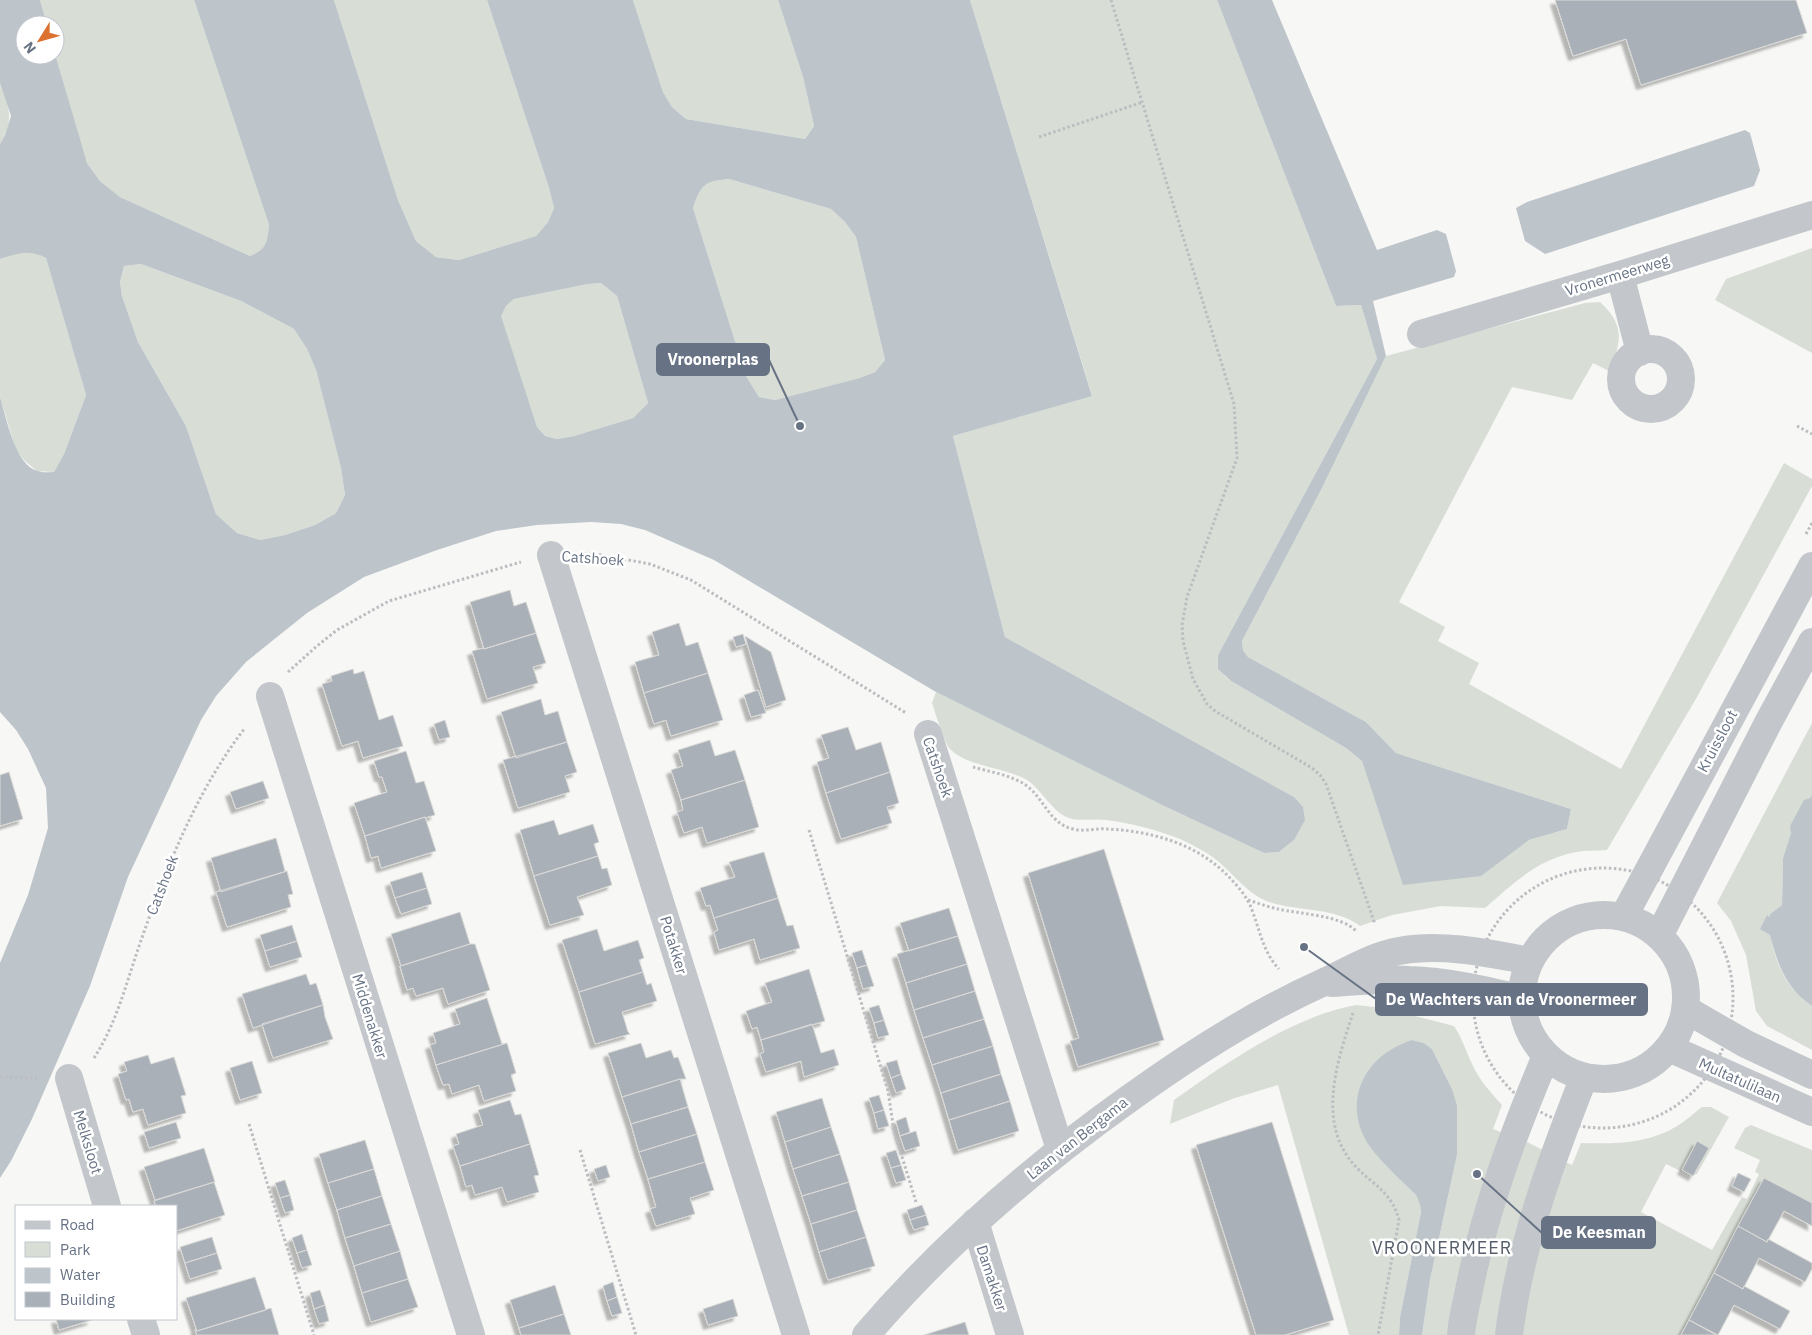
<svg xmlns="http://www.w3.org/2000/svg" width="1812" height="1335" font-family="'IBM Plex Sans',sans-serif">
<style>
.green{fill:#d8ded6}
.water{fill:#bdc5cb;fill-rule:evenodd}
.building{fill:#aab0b7;stroke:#d9d9d7;filter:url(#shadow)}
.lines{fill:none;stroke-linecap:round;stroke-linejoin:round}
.path{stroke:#bbbdc0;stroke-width:3;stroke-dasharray:2.5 2.5;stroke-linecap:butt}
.minor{stroke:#c3c6ca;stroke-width:28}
.labels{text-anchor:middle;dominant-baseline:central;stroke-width:5;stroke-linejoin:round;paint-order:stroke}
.street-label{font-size:15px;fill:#677385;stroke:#fff}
.quarter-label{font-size:18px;letter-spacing:1px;fill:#555e6a;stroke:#fff}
.leader{fill:none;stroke:#677385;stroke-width:2}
.callout-dot{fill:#677385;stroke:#fff;stroke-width:2}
.callout{fill:#677385;stroke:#677385;stroke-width:2}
.callout-label{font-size:16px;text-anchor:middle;font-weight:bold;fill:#fff}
</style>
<defs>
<filter id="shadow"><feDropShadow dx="-4.5" dy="4.5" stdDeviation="1" flood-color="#0004"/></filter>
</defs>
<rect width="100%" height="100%" fill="#f7f7f5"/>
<path class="green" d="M 40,0 L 194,0 L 269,225 C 267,242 267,249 250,256 L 120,197 L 100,181 L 87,163 L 78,136 L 55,54 L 55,25 L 47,25 Z
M 334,0 L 487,0 L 549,188 L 554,208 L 548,222 L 536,236 L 459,260 L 436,257 L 416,241 L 398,200 Z
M 633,0 L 778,0 L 803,77 L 814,126 L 805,139 L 686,119 L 672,107 L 663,92 Z
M 970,0 L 1217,0 L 1336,306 L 1361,305 L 1377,359 L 1218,655 C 1217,666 1222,675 1231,681 L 1346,748 L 1362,761 L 1370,783 L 1511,852 L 1529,840 L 1567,829 L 1571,809 L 1396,753 L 1366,722 L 1248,657 L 1243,650 L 1242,641 L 1321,490 L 1386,356 L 1585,303 L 1600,302 C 1625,325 1622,342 1609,371 L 1593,363 L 1572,400 L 1512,387 L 1399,602 L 1445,627 L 1438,641 L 1479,663 L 1469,684 L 1621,769 L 1784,463 L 1812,479 L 1812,486 L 1697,697 L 1607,850 C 1597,851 1586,850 1576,852 C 1536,860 1514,883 1485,908 L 1441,906 L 1392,915 L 1360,926 C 1335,907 1299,912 1269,902 C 1249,895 1235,876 1219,862 C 1209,853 1192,845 1180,839 C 1157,830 1131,823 1106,820 C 1094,818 1081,822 1069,818 C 1054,814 1041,789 1027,780 C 1004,767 968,767 950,749 C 945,744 935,712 932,703 L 936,692 L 1162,805 L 1264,853 L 1279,852 L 1294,840 L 1294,797 L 1005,637 L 953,436 L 1092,395 Z
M 0,83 C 9,109 15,118 0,144 Z
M 729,179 L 831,209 L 845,222 L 856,237 L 885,360 L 875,372 L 861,378 L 775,400 L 759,397 L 746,376 L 693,208 C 701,185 704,181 729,179 Z
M 1812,248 L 1812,353 L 1715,300 L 1726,279 Z
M 20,252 L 34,252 L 46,258 L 86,395 L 64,454 L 54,472 L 37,471 L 25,461 L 16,450 L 0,397 L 0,259 Z
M 141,264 L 241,301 L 294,329 L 307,349 L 316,370 L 341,468 L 345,495 L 336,513 L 315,525 L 285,535 L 260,540 L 237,533 L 216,514 L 186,426 L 138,342 L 122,296 L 120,282 L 124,266 Z
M 601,283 L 617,296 L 648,403 L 633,418 L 574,436 L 557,439 L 545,436 L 537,427 L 500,316 L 506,306 L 514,299 L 588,284 Z
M 1812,723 L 1812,794 L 1791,833 L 1783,858 L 1782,905 L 1770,914 L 1770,917 L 1767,915 C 1772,951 1780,985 1812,1006 L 1812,1050 L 1767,1026 L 1756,1011 L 1746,955 L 1731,921 L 1717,903 Z
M 1356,1005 L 1384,1008 L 1454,1026 C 1463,1039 1467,1055 1475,1070 C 1482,1083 1492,1094 1502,1105 L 1493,1129 L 1503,1133 L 1476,1208 L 1457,1279 L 1447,1335 L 1422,1335 L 1430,1280 L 1457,1155 L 1456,1131 L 1452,1089 L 1432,1049 L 1424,1043 L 1412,1040 L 1370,1147 L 1416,1195 L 1420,1205 L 1421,1212 L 1400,1317 L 1399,1335 L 1349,1335 L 1278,1085 L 1232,1099 L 1170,1124 L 1174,1100 C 1225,1063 1294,1016 1356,1005 Z
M 1702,1107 L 1711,1107 L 1729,1117 L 1697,1174 L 1691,1176 L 1666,1164 L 1641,1212 L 1712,1250 L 1742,1197 L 1747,1199 L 1759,1174 L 1755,1172 L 1760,1160 L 1734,1148 L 1745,1128 L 1751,1125 L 1812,1150 L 1812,1203 L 1764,1178 L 1681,1335 L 1519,1335 L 1533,1258 L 1563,1161 L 1572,1165 L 1581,1143 C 1614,1144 1648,1144 1677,1126 C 1686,1121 1694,1113 1702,1107 Z
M 1527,1142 L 1543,1150 L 1501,1335 L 1472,1335 L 1488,1254 L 1507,1191 Z"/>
<path class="water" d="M 0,0 L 40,0 L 47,25 L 25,25 L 25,55 L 55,54 L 87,163 L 100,181 L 120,197 L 250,256 C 267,249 267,242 269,225 L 194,0 L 334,0 L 398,200 L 416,241 L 436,257 L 459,260 L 536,236 L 548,222 L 554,208 L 549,188 L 487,0 L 633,0 L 663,92 L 672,107 L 686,119 L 805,139 L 814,126 L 803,77 L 778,0 L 970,0 L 1092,396 L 953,436 L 1005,637 L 1294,797 L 1303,807 L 1305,820 L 1294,840 L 1279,852 L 1264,853 L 1162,805 L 936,692 L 714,560 L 645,530 L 621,524 L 591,522 L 537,525 L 496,531 L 437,550 L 364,577 L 307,613 L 246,662 L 216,696 L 201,720 L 128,877 L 90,986 L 32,1119 L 11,1161 L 0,1178 L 0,963 L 28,895 L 48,828 L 46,788 L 28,749 L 16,730 L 0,712 L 0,397 C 6,416 15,466 38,471 C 43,473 49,472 54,472 L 64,454 L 86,395 L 46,258 C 28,249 19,253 0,259 L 0,144 L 5,135 L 11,116 L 0,83 ZM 729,179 L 831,209 L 845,222 L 856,237 L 885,360 L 875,372 L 860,378 L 775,400 L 759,397 L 746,376 L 693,208 C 701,185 704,181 729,179 ZM 141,264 L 241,301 L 294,329 L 307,349 L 316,370 L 341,468 L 345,495 L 336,513 L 315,525 L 285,535 L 260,540 L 237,533 L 216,514 L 186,426 L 138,342 L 122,296 L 120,282 L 124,266 ZM 601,283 L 617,296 L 648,403 L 633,418 L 574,436 L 557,439 L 545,436 L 537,427 L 501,316 L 506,306 L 514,299 L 588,284 Z
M 1217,0 L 1272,0 L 1377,250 L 1437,230 L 1446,234 L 1456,271 L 1454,277 L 1373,301 L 1386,356 L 1321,490 L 1242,641 L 1243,650 L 1248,657 L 1366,722 L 1396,753 L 1571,809 L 1567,829 L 1529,840 L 1481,876 L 1403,885 L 1362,761 L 1346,748 L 1231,681 L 1218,669 L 1218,655 L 1377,359 L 1361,305 L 1336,306 Z
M 1745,130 L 1750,133 L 1760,170 L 1754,186 L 1545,254 L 1525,241 L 1516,208 L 1527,202 Z
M 1812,794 L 1812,1006 C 1786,989 1777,963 1770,935 L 1760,929 L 1767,915 L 1770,917 L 1770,914 L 1782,905 L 1783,858 L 1791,833 L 1790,826 L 1804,800 L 1810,798 Z
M 1412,1040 L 1424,1043 L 1432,1049 L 1452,1089 L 1457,1106 L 1457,1155 L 1430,1280 L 1422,1335 L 1399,1335 L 1400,1317 L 1421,1212 L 1420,1205 L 1416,1195 C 1402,1181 1382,1163 1370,1147 C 1340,1103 1364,1055 1412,1040 Z"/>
<path class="building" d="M 1555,0 L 1796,0 L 1807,33 L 1641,85 L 1626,39 L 1573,56 Z
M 510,590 L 514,606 L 526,602 L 536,633 L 484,649 L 470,602 Z
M 679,623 L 686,646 L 698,642 L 708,673 L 644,693 L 635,662 L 659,655 L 652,632 Z
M 536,633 L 546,663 L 533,667 L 538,683 L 487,699 L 472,651 L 484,648 L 484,649 Z
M 743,634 L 746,644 L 736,647 L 733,637 Z
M 745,636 L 771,652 L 786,700 L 766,707 Z
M 353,669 L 354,674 L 364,671 L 379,720 L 393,715 L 403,746 L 363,758 L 358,741 L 342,746 L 322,684 L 332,681 L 331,676 Z
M 708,673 L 723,720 L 671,736 L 666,720 L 654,724 L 644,693 Z
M 758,690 L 766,713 L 751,717 L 744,695 Z
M 541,699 L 545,715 L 558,711 L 567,742 L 516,758 L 501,712 Z
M 445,720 L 450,737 L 439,740 L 434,724 Z
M 848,727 L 856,750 L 881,742 L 890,772 L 826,793 L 817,762 L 829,758 L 821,735 Z
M 710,740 L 715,756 L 735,750 L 745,780 L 681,800 L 671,770 L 683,766 L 678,750 Z
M 567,742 L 577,772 L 565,776 L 570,792 L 518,808 L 503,760 Z
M 406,751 L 416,783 L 424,781 L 435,815 L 425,818 L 425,817 L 365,836 L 354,803 L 387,792 L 382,777 L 379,777 L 374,761 Z
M 9,772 L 23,819 L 0,826 L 0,775 Z
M 890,772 L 899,803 L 887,807 L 892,823 L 841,839 L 826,793 Z
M 745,780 L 759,827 L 707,843 L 702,827 L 684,833 L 677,812 L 683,810 L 681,800 Z
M 263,781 L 269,798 L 236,809 L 230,792 Z
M 425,817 L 436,851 L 381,868 L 378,856 L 371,858 L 365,836 Z
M 554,820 L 559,835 L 593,824 L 599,842 L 594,844 L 598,856 L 534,876 L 520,830 Z
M 276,838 L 285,871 L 287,871 L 221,892 L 211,858 Z
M 1104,849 L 1164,1040 L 1078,1067 L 1070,1041 L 1079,1038 L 1028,873 Z
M 764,852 L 778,898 L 714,918 L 710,905 L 706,906 L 700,888 L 735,877 L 729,862 Z
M 598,856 L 602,869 L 607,868 L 612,885 L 577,897 L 584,915 L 550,925 L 534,876 Z
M 287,871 L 293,894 L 288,895 L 291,907 L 227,927 L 216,892 Z
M 422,872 L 427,888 L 395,898 L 390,882 Z
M 427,888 L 432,904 L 401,914 L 395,898 Z
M 778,898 L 787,926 L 793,925 L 800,948 L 760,960 L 754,939 L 719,950 L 714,932 L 718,930 L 714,918 Z
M 949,908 L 958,936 L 909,951 L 900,923 Z
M 460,912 L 470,944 L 401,966 L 391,934 Z
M 292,925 L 297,941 L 265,951 L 260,935 Z
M 597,929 L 604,951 L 638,940 L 644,958 L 639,960 L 643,972 L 579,992 L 562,940 Z
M 958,936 L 967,964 L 906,983 L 897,954 Z
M 297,941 L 302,957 L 270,967 L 265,951 Z
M 470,944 L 475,944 L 490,990 L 448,1004 L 443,988 L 416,996 L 413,988 L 407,990 L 400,966 Z
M 862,950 L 867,965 L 857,968 L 852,953 Z
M 967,964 L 975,991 L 914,1010 L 906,983 Z
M 867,965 L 874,986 L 863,989 L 857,968 Z
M 809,969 L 825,1021 L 761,1040 L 757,1027 L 752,1029 L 746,1011 L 772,1002 L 765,983 Z
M 643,972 L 647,985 L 651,983 L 657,1001 L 622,1012 L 628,1032 L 630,1034 L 595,1044 L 579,992 Z
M 306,974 L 310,985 L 316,983 L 323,1005 L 253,1028 L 242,994 Z
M 975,991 L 984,1019 L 923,1038 L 914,1010 Z
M 487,998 L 502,1044 L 507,1043 L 436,1065 L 430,1045 L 436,1043 L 433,1033 L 460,1024 L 455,1009 Z
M 323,1005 L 325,1017 L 333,1039 L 273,1058 L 262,1024 Z
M 879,1005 L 884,1020 L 874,1023 L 869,1008 Z
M 984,1019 L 993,1046 L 932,1065 L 923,1038 Z
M 884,1020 L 889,1035 L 878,1038 L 874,1023 Z
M 812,1024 L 821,1053 L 834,1049 L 839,1065 L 804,1077 L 801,1061 L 766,1072 L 760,1054 L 764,1052 L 761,1040 Z
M 507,1043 L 516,1073 L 511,1075 L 516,1091 L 484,1101 L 479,1085 L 452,1094 L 449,1084 L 443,1085 L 436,1065 Z
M 641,1043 L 646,1058 L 671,1050 L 674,1058 L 678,1057 L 686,1079 L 680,1079 L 622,1097 L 608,1053 Z
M 993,1046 L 1001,1074 L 941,1093 L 932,1065 Z
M 148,1055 L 151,1064 L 174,1057 L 186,1095 L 181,1096 L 186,1113 L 148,1125 L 143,1109 L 133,1112 L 129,1099 L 126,1100 L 118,1074 L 127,1071 L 124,1062 Z
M 897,1060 L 901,1074 L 891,1078 L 886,1063 Z
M 252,1061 L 262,1093 L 240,1100 L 230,1068 Z
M 901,1074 L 906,1089 L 896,1093 L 891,1078 Z
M 1001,1074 L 1010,1101 L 949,1120 L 941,1093 Z
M 680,1079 L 688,1107 L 631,1124 L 622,1097 Z
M 879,1095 L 884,1110 L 874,1113 L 869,1098 Z
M 822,1098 L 831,1127 L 785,1142 L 776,1112 Z
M 510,1100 L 515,1115 L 521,1114 L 530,1144 L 460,1166 L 453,1146 L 459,1144 L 456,1134 L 483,1125 L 478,1110 Z
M 1010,1101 L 1019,1131 L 958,1150 L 949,1120 Z
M 688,1107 L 697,1134 L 639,1152 L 631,1124 Z
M 884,1110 L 889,1126 L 878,1129 L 874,1113 Z
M 906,1117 L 910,1132 L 900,1136 L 896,1121 Z
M 176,1122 L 181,1138 L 149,1148 L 144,1132 Z
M 1272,1122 L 1334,1320 L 1285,1335 L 1256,1335 L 1196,1145 Z
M 831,1127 L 840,1154 L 793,1169 L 785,1142 Z
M 916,1131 L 920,1146 L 905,1151 L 900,1136 Z
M 697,1134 L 705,1162 L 648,1179 L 639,1152 Z
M 365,1140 L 374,1169 L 328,1183 L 319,1154 Z
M 1697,1141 L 1709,1148 L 1693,1176 L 1682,1170 Z
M 530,1144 L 539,1175 L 534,1176 L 539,1192 L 507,1202 L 502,1187 L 475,1195 L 472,1185 L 466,1187 L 460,1166 Z
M 204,1148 L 215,1182 L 155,1200 L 144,1167 Z
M 896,1150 L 901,1165 L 891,1168 L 886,1153 Z
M 840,1154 L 849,1182 L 802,1196 L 793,1169 Z
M 705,1162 L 714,1190 L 690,1198 L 695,1214 L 656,1226 L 650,1209 L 656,1207 L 648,1179 Z
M 606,1165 L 610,1177 L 598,1181 L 594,1169 Z
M 901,1165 L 906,1180 L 896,1183 L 891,1168 Z
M 374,1169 L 382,1196 L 337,1210 L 328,1183 Z
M 1738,1173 L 1751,1179 L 1744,1192 L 1732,1186 Z
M 1764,1178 L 1812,1203 L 1812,1226 L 1784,1211 L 1767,1242 L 1738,1226 Z
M 285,1180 L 290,1195 L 280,1198 L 275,1183 Z
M 214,1182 L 225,1215 L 176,1231 L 176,1206 L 156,1206 L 154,1201 Z
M 849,1182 L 857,1210 L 811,1224 L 802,1196 Z
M 290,1195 L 294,1210 L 285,1213 L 280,1198 Z
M 382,1196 L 391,1224 L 345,1238 L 337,1210 Z
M 922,1205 L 926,1215 L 910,1220 L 907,1210 Z
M 857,1210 L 866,1237 L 819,1252 L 811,1224 Z
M 926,1215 L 929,1225 L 914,1230 L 910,1220 Z
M 391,1224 L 400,1251 L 354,1266 L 345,1238 Z
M 1738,1226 L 1767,1242 L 1768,1239 L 1812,1263 L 1812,1269 L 1805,1282 L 1759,1258 L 1743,1289 L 1714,1273 Z
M 302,1234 L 307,1250 L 297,1253 L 292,1238 Z
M 212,1237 L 217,1253 L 185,1263 L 180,1247 Z
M 866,1237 L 875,1266 L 828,1280 L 819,1252 Z
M 307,1250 L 312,1265 L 302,1268 L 297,1253 Z
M 400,1251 L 408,1279 L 362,1293 L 354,1266 Z
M 217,1253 L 222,1269 L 190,1279 L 185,1263 Z
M 1714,1273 L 1743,1289 L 1744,1286 L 1790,1311 L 1780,1329 L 1734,1305 L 1718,1335 L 1689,1320 Z
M 255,1277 L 266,1310 L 197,1331 L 186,1298 Z
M 408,1279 L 418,1307 L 371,1322 L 362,1293 Z
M 613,1282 L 617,1297 L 607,1301 L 603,1286 Z
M 555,1285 L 564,1314 L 519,1328 L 510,1300 Z
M 320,1290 L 325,1305 L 314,1309 L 310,1293 Z
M 617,1297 L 622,1313 L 612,1316 L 607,1301 Z
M 733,1299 L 738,1316 L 708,1325 L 703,1309 Z
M 325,1305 L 329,1321 L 319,1324 L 314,1309 Z
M 271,1308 L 279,1335 L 197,1335 L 195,1330 L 197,1331 Z
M 564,1314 L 571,1335 L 521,1335 L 519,1328 Z
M 56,1319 L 91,1319 L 92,1320 L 59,1330 Z
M 1689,1320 L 1716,1335 L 1681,1335 Z
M 965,1322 L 969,1335 L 924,1335 Z"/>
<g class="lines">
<path class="path" d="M 1111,0 L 1234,404 L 1237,458 L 1187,597 L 1182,625 L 1183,641 L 1193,679 L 1207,704 L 1215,711 L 1312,768 L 1320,775 L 1326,784 L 1375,924
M 1039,137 L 1143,102
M 1797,426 L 1812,434
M 1806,534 L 1812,523
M 584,554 L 602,555 L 650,564 L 691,580 L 906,713
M 288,672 L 317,646 L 337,630 L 389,601 L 521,562
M 973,767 C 990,772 1012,775 1027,786 C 1044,799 1050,824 1073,829 C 1085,832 1096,828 1107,829 C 1150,831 1195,843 1226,874 C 1236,884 1247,896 1252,910 C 1260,931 1263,952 1279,969
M 809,830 L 888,1091 L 894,1131 L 916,1202
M1473 998a130 130 0 1 1 260 0a130 130 0 1 1-260 0Z
M 1248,900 C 1258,903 1268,907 1278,909 C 1299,914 1341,915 1356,931
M 1353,1013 C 1337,1062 1315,1125 1357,1168 C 1375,1186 1392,1193 1399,1220 L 1378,1335
M 94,1058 C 115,1026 125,988 137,952 C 164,874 194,794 245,728
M 0,1077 L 37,1078
M 249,1124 L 314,1335
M 580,1150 L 636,1335"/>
<path class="minor" d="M 1620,275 L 1640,352
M 1421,334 L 1620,275 L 1812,215
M1621 379a30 30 0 1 1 60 0a30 30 0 1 1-60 0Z
M 551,555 L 796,1335
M 270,696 L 471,1335
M 928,734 L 1060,1149
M1522 997a82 82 0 1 1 164 0a82 82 0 1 1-164 0Z
M 1624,916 L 1812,566
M 1659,936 L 1769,721 L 1812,642
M 1332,983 C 1357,982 1384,978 1409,980 C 1447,981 1485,990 1522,999
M 1685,1009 L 1746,1044 L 1812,1075
M 1669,1048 L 1812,1112
M 69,1078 L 107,1206
M 975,1222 L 1010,1335
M 141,1319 L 146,1335
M 866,1335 C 943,1245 1033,1167 1130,1098 C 1191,1054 1253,1014 1322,983 C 1347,972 1371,956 1399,951 C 1442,943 1488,953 1530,961
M 1461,1335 C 1462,1320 1466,1305 1469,1290 C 1485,1209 1514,1132 1546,1056
M 1509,1335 C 1520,1245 1551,1161 1584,1077"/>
</g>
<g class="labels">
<g class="street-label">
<text transform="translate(1617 275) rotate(-17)">Vronermeerweg</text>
<text transform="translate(593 558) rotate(4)">Catshoek</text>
<text transform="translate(1717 741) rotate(-62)">Kruissloot</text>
<text transform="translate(938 767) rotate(71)">Catshoek</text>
<text transform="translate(162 885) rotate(-69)">Catshoek</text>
<text transform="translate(674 945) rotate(73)">Potakker</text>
<text transform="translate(370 1016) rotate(73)">Middenakker</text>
<text transform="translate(1740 1080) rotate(24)">Multatulilaan</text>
<text transform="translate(1077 1138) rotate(-38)">Laan van Bergama</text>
<text transform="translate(88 1142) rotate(73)">Melksloot</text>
<text transform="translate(992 1278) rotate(72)">Damakker</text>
</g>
<g class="quarter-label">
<text x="1442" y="1247">VROONERMEER</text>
</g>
</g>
<path class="leader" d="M800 426L769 360M1304 947L1376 999M1477 1174L1542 1233"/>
<g class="callout-dot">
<circle cx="800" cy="426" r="5"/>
<circle cx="1304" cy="947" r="5"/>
<circle cx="1477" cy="1174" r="5"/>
</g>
<g class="callout">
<rect x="657" y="344" width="112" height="31" rx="5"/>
<rect x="1376" y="984" width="271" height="31" rx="5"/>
<rect x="1542" y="1217" width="113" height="31" rx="5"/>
</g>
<g class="callout-label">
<text x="713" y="365">Vroonerplas</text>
<text x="1511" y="1005">De Wachters van de Vroonermeer</text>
<text x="1599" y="1238">De Keesman</text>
</g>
<rect x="15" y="1205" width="162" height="115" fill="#ffffff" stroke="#c2c7ce"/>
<rect x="25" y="1221" width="25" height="8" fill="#c3c6ca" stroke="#c2c7ce"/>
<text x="60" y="1230" font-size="15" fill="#677385">Road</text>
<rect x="25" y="1242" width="25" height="15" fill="#d8ded6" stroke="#c2c7ce"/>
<text x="60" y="1255" font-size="15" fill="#677385">Park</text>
<rect x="25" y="1268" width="25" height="15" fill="#bdc5cb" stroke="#c2c7ce"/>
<text x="60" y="1280" font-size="15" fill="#677385">Water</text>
<rect x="25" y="1292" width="25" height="15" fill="#aab0b7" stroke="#c2c7ce"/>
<text x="60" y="1305" font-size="15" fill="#677385">Building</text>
<g transform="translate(40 40) rotate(233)"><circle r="24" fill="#ffffff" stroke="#c2c7ce"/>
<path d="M0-4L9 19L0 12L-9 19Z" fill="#dd712f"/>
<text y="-8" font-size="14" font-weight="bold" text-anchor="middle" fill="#677385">N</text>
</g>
</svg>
